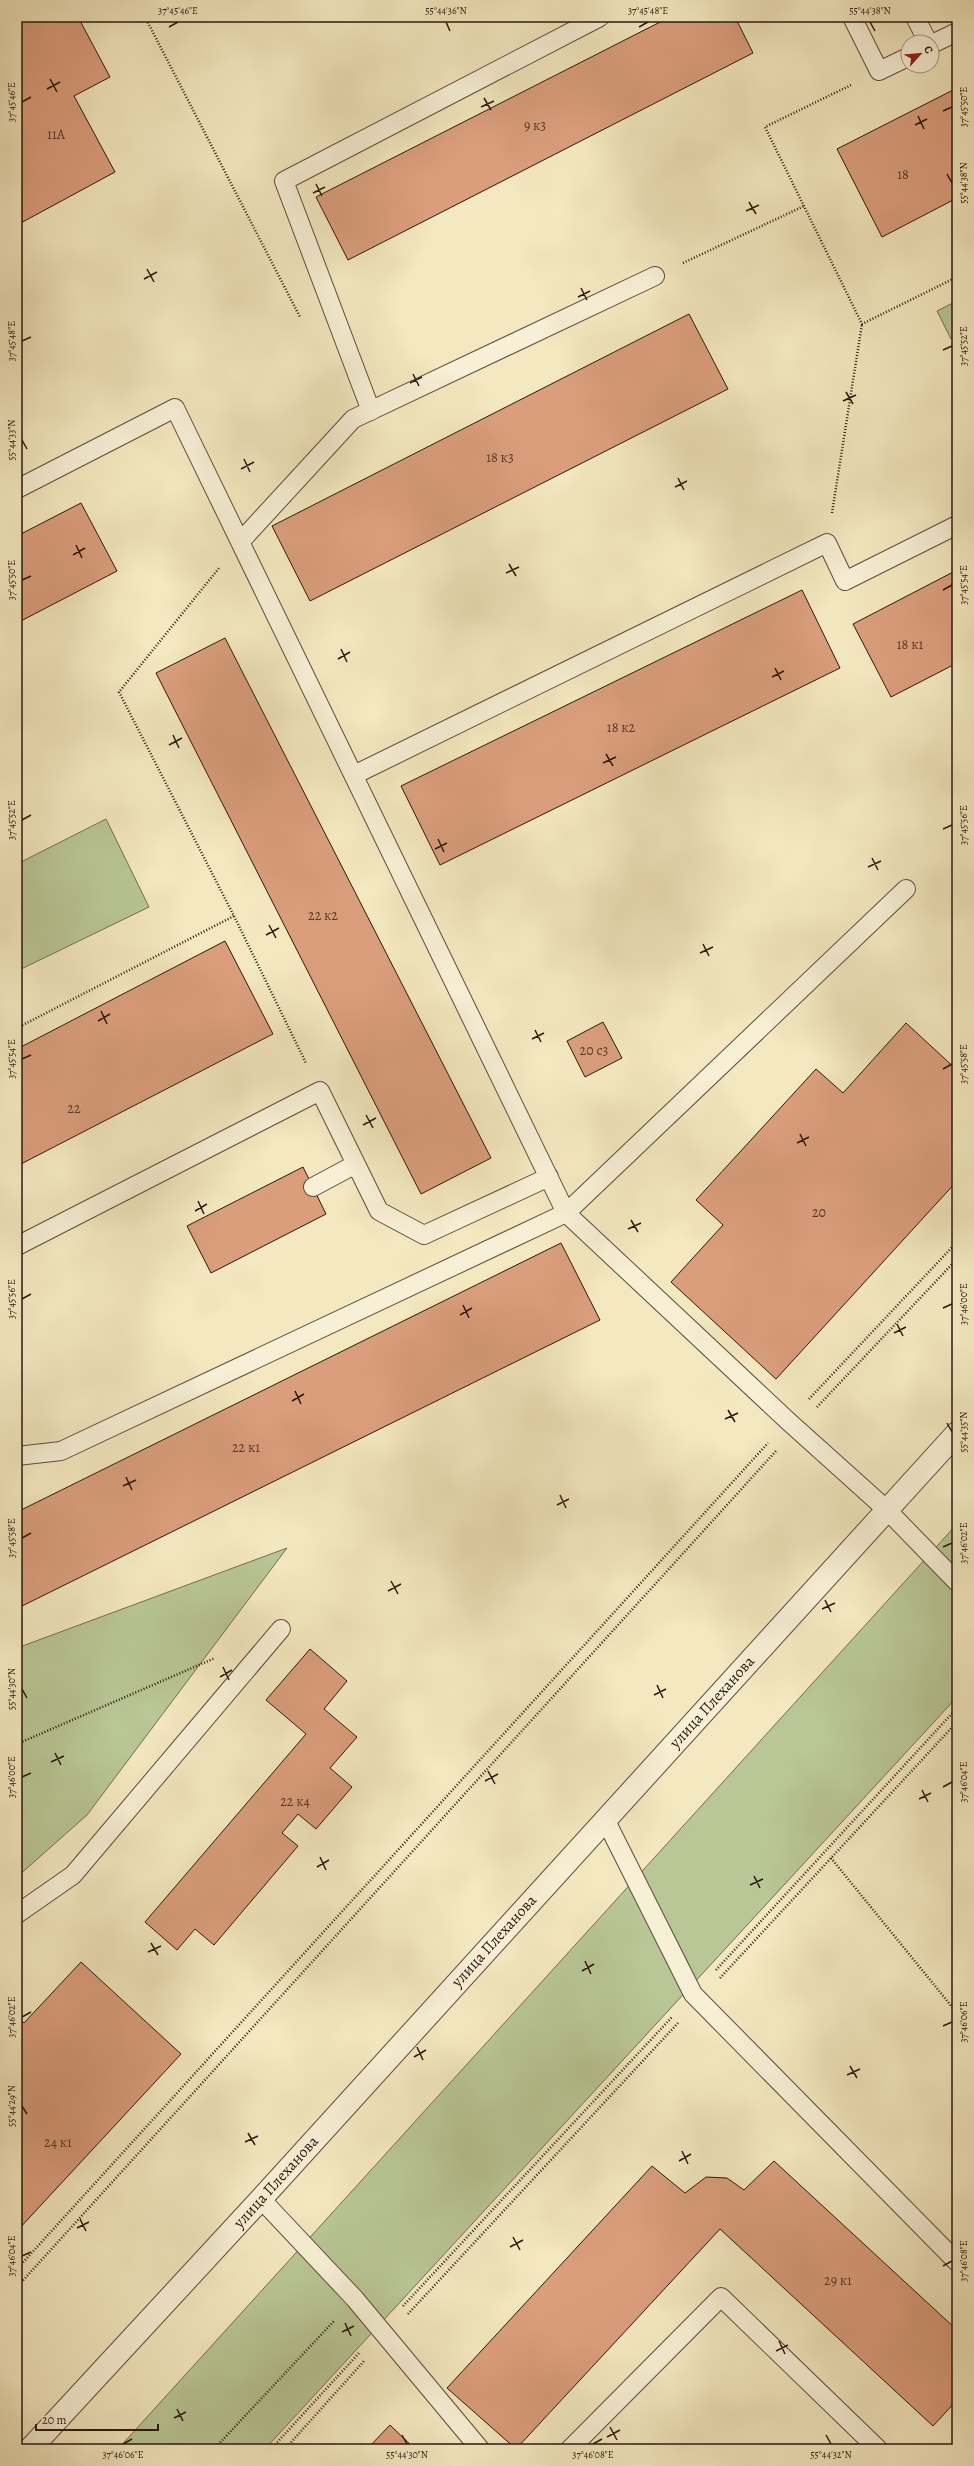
<svg xmlns="http://www.w3.org/2000/svg" width="974" height="2466" font-family="Alegreya,serif">
<style>
.green{fill:#b9c695;stroke:#726e52}
.building{fill:#da9e7c;stroke:#2c170e}
.lines{fill:none;stroke-linecap:round;stroke-linejoin:round}
.service-casing{stroke:#5e4b3a;stroke-width:20}
.tertiary-casing{stroke:#5e4b3a;stroke-width:24}
.path{stroke:#2c170e;stroke-width:2.5;stroke-dasharray:1 2;stroke-linecap:butt}
.service{stroke:#f8f0d6;stroke-width:18}
.tertiary{stroke:#f8f0d6;stroke-width:22}
.ticks{fill:none;stroke:#2c170e;stroke-width:1.5}
.labels{text-anchor:middle;dominant-baseline:central;stroke-width:3;stroke-linejoin:round;paint-order:stroke}
.number-label{font-size:14px;fill:#58392a}
.street-label{font-size:16px;fill:#2c170e;stroke:#f8f0d6}
.neatline{fill:none;stroke:#2c170e;stroke-width:1.5}
.ticks-label{font-size:10px;text-anchor:middle;fill:#2c170e}
</style>
<rect width="100%" height="100%" fill="#f4e8c0"/>
<filter id="stains"><feTurbulence type="fractalNoise" baseFrequency=".005" numOctaves="4"/><feColorMatrix values="0 0 0 0 .2 0 0 0 0 .09 0 0 0 0 .02 0 0 0 .5 -.17"/></filter>
<radialGradient id="worn" r=".72"><stop offset=".6" stop-color="#630" stop-opacity="0"/><stop offset="1" stop-color="#630" stop-opacity=".3"/></radialGradient>
<path class="green" d="M 957,301 L 957,336 L 951,339 L 937,311 Z
M 106,819 L 149,907 L 17,971 L 17,864 Z
M 957,1524 L 957,1697 L 265,2449 L 118,2449 Z
M 287,1548 L 87,1815 L 17,1877 L 17,1648 Z"/>
<path class="building" d="M 17,17 L 42,17 L 44,22 L 53,17 L 78,17 L 110,77 L 74,96 L 115,172 L 17,225 Z
M 670,17 L 735,17 L 753,53 L 348,260 L 316,197 Z
M 957,88 L 957,198 L 882,237 L 837,149 Z
M 689,314 L 728,389 L 310,601 L 272,526 Z
M 81,503 L 117,571 L 17,623 L 17,536 Z
M 957,570 L 957,663 L 891,697 L 853,624 Z
M 802,590 L 840,668 L 440,865 L 401,786 Z
M 225,638 L 491,1158 L 421,1194 L 156,673 Z
M 225,941 L 273,1034 L 17,1166 L 17,1049 Z
M 603,1022 L 622,1058 L 585,1077 L 567,1041 Z
M 906,1023 L 957,1070 L 957,1181 L 776,1379 L 671,1282 L 723,1225 L 696,1200 L 816,1069 L 843,1093 Z
M 303,1167 L 326,1214 L 211,1273 L 187,1226 Z
M 561,1243 L 600,1320 L 18,1608 L 17,1512 Z
M 310,1649 L 347,1681 L 324,1709 L 357,1737 L 330,1768 L 352,1787 L 316,1829 L 298,1814 L 282,1833 L 298,1846 L 214,1945 L 195,1929 L 177,1950 L 145,1922 L 306,1734 L 266,1700 Z
M 81,1962 L 181,2054 L 17,2231 L 17,2016 L 24,2023 Z
M 774,2161 L 957,2330 L 957,2400 L 933,2426 L 720,2229 L 516,2449 L 447,2388 L 652,2166 L 685,2193 L 706,2177 L 727,2178 L 744,2190 Z
M 390,2425 L 415,2449 L 367,2449 Z"/>
<g class="lines">
<g class="service-casing">
<path id="service" d="M 852,17 L 879,71 L 908,57
M 915,17 L 928,42
M 932,44 L 957,32
M 371,411 L 284,181 L 600,17
M 17,489 L 175,408 L 566,1213 L 788,1421 L 887,1510 L 957,1582
M 240,542 L 353,419 L 655,276
M 354,775 L 827,543 L 845,581 L 957,525
M 313,1187 L 356,1164
M 17,1246 L 320,1091 L 379,1211 L 424,1235 L 549,1177
M 17,1456 L 61,1451 L 566,1213 L 906,889
M 605,1819 L 693,1994 L 957,2262
M 17,1914 L 73,1875 L 281,1629
M 261,2199 L 355,2299 L 480,2449
M 570,2449 L 721,2297 L 878,2449"/>
</g>
<g class="tertiary-casing">
<path id="tertiary" d="M 30,2449 L 261,2199 L 957,1433"/>
</g>
<path class="path" d="M 145,17 L 300,317
M 851,85 L 765,127 L 862,324 L 957,277
M 683,263 L 804,206
M 832,513 L 862,324
M 234,916 L 306,1063
M 17,1028 L 234,916 L 119,692 L 219,568
M 809,1399 L 957,1242
M 817,1407 L 957,1259
M 17,1744 L 215,1658
M 831,1858 L 957,2013
M 716,1970 L 957,1708
M 720,1978 L 957,1722
M 17,2269 L 768,1443
M 17,2287 L 776,1451
M 403,2306 L 672,2017
M 408,2314 L 678,2023
M 214,2449 L 334,2321
M 271,2449 L 360,2352
M 285,2449 L 365,2360"/>
<use href="#service" class="service"/>
<use href="#tertiary" class="tertiary"/>
</g>
<path class="ticks" d="M 446,22 L 450,31M 870,22 L 875,31M 169,27 L 178,22M 639,27 L 648,22M 50,79 L 57,92M 47,89 L 60,82M 484,98 L 491,110M 22,102 L 31,97M 481,107 L 494,101M 943,111 L 952,107M 918,116 L 924,129M 915,125 L 927,119M 947,174 L 952,183M 316,184 L 322,196M 313,193 L 325,187M 749,202 L 756,214M 746,211 L 759,205M 147,269 L 154,282M 144,279 L 157,272M 581,288 L 587,300M 578,297 L 590,291M 22,341 L 31,337M 943,350 L 952,346M 413,374 L 419,386M 410,383 L 422,377M 846,392 L 853,404M 843,401 L 856,395M 22,440 L 27,449M 244,459 L 250,472M 241,469 L 254,462M 678,478 L 684,490M 675,487 L 687,481M 76,545 L 82,558M 73,555 L 85,548M 509,564 L 516,576M 506,573 L 519,567M 22,580 L 31,576M 943,590 L 952,585M 341,649 L 347,662M 338,659 L 350,652M 775,668 L 781,680M 772,677 L 784,671M 173,735 L 179,748M 169,745 L 182,738M 606,754 L 613,766M 603,763 L 616,757M 22,820 L 31,815M 943,829 L 952,825M 438,839 L 444,852M 435,849 L 447,843M 872,858 L 878,870M 868,867 L 881,861M 269,925 L 276,938M 266,935 L 279,928M 703,944 L 709,956M 700,953 L 713,947M 101,1011 L 107,1024M 98,1021 L 110,1014M 535,1030 L 541,1042M 532,1039 L 544,1033M 22,1059 L 31,1055M 943,1069 L 952,1064M 366,1115 L 373,1128M 363,1125 L 376,1118M 800,1134 L 806,1146M 797,1143 L 809,1137M 198,1201 L 204,1214M 195,1211 L 207,1204M 631,1220 L 638,1232M 628,1229 L 641,1223M 22,1299 L 31,1294M 463,1305 L 469,1318M 943,1308 L 952,1304M 460,1315 L 472,1308M 897,1324 L 903,1336M 894,1333 L 906,1327M 295,1391 L 301,1404M 292,1401 L 304,1394M 728,1410 L 735,1422M 725,1419 L 738,1413M 947,1423 L 952,1432M 126,1477 L 132,1490M 123,1486 L 136,1480M 560,1495 L 566,1508M 557,1505 L 569,1499M 22,1538 L 31,1533M 943,1547 L 952,1543M 391,1581 L 398,1594M 388,1591 L 401,1584M 825,1600 L 831,1612M 822,1609 L 835,1603M 223,1667 L 229,1680M 220,1677 L 232,1670M 657,1685 L 663,1698M 22,1689 L 27,1698M 654,1695 L 666,1689M 55,1753 L 61,1765M 51,1762 L 64,1756M 488,1771 L 495,1784M 22,1777 L 31,1773M 485,1781 L 498,1774M 943,1787 L 952,1782M 922,1790 L 928,1802M 919,1799 L 931,1793M 320,1857 L 326,1870M 317,1867 L 329,1860M 754,1876 L 760,1888M 750,1885 L 763,1879M 151,1943 L 158,1955M 148,1952 L 161,1946M 585,1961 L 591,1974M 582,1971 L 594,1964M 22,2017 L 31,2012M 943,2026 L 952,2022M 417,2047 L 423,2060M 414,2057 L 426,2050M 850,2066 L 857,2078M 847,2075 L 860,2069M 22,2106 L 27,2114M 248,2133 L 255,2145M 245,2142 L 258,2136M 682,2151 L 688,2164M 679,2161 L 691,2154M 80,2219 L 86,2231M 77,2228 L 89,2222M 513,2237 L 520,2250M 510,2247 L 523,2240M 22,2256 L 31,2252M 943,2266 L 952,2261M 345,2323 L 351,2336M 342,2332 L 354,2326M 779,2341 L 785,2354M 776,2351 L 788,2345M 177,2409 L 183,2421M 174,2418 L 186,2412M 610,2427 L 617,2440M 402,2435 L 407,2444M 826,2435 L 831,2444M 607,2437 L 620,2430M 123,2444 L 132,2439M 593,2444 L 602,2439"/>
<g class="labels">
<g class="number-label">
<text x="535" y="125">9 к3</text>
<text x="56" y="134">11А</text>
<text x="903" y="174">18</text>
<text x="500" y="457">18 к3</text>
<text x="910" y="644">18 к1</text>
<text x="621" y="727">18 к2</text>
<text x="323" y="915">22 к2</text>
<text x="594" y="1050">20 с3</text>
<text x="74" y="1108">22</text>
<text x="819" y="1212">20</text>
<text x="246" y="1447">22 к1</text>
<text x="295" y="1801">22 к4</text>
<text x="58" y="2142">24 к1</text>
<text x="838" y="2280">29 к1</text>
</g>
<g class="street-label">
<text transform="translate(712 1702) rotate(-48)">улица Плеханова</text>
<text transform="translate(494 1941) rotate(-48)">улица Плеханова</text>
<text transform="translate(276 2182) rotate(-48)">улица Плеханова</text>
</g>
</g>
<rect width="974" height="2466" fill="none" stroke="#f4e8c0" stroke-width="44"/>
<g transform="translate(920 54) rotate(63)"><circle r="19" fill="#f8f0d6" stroke="#a69986"/>
<path d="M0-3L7 15L0 10L-7 15Z" fill="#8f2418"/>
<text y="-6" font-size="11" font-weight="bold" text-anchor="middle" fill="#2c170e">С</text>
</g>
<path d="M36 2424v6h122v-6" fill="none" stroke="#2c170e" stroke-width="2"/>
<text x="42" y="2424" font-size="12" fill="#2c170e" stroke="#f8f0d6" stroke-width="3" paint-order="stroke">20 m</text>
<rect x="22" y="22" width="930" height="2422" class="neatline"/>
<g class="ticks-label">
<text x="178" y="14">37°45'46"E</text>
<text x="446" y="14">55°44'36"N</text>
<text x="648" y="14">37°45'48"E</text>
<text x="870" y="14">55°44'38"N</text>
<text transform="translate(11 102) rotate(-90)" y="4">37°45'46"E</text>
<text transform="translate(963 107) rotate(-90)" y="4">37°45'50"E</text>
<text transform="translate(963 183) rotate(-90)" y="4">55°44'38"N</text>
<text transform="translate(11 341) rotate(-90)" y="4">37°45'48"E</text>
<text transform="translate(963 346) rotate(-90)" y="4">37°45'52"E</text>
<text transform="translate(11 440) rotate(-90)" y="4">55°44'33"N</text>
<text transform="translate(11 580) rotate(-90)" y="4">37°45'50"E</text>
<text transform="translate(963 585) rotate(-90)" y="4">37°45'54"E</text>
<text transform="translate(11 820) rotate(-90)" y="4">37°45'52"E</text>
<text transform="translate(963 825) rotate(-90)" y="4">37°45'56"E</text>
<text transform="translate(11 1059) rotate(-90)" y="4">37°45'54"E</text>
<text transform="translate(963 1064) rotate(-90)" y="4">37°45'58"E</text>
<text transform="translate(11 1299) rotate(-90)" y="4">37°45'56"E</text>
<text transform="translate(963 1304) rotate(-90)" y="4">37°46'00"E</text>
<text transform="translate(963 1432) rotate(-90)" y="4">55°44'35"N</text>
<text transform="translate(11 1538) rotate(-90)" y="4">37°45'58"E</text>
<text transform="translate(963 1543) rotate(-90)" y="4">37°46'02"E</text>
<text transform="translate(11 1689) rotate(-90)" y="4">55°44'30"N</text>
<text transform="translate(11 1777) rotate(-90)" y="4">37°46'00"E</text>
<text transform="translate(963 1782) rotate(-90)" y="4">37°46'04"E</text>
<text transform="translate(11 2017) rotate(-90)" y="4">37°46'02"E</text>
<text transform="translate(963 2022) rotate(-90)" y="4">37°46'06"E</text>
<text transform="translate(11 2106) rotate(-90)" y="4">55°44'29"N</text>
<text transform="translate(11 2256) rotate(-90)" y="4">37°46'04"E</text>
<text transform="translate(963 2261) rotate(-90)" y="4">37°46'08"E</text>
<text x="123" y="2458">37°46'06"E</text>
<text x="407" y="2458">55°44'30"N</text>
<text x="593" y="2458">37°46'08"E</text>
<text x="831" y="2458">55°44'32"N</text>
</g>
<rect width="100%" height="100%" filter="url(#stains)"/>
<rect width="100%" height="100%" fill="url(#worn)"/>
</svg>
